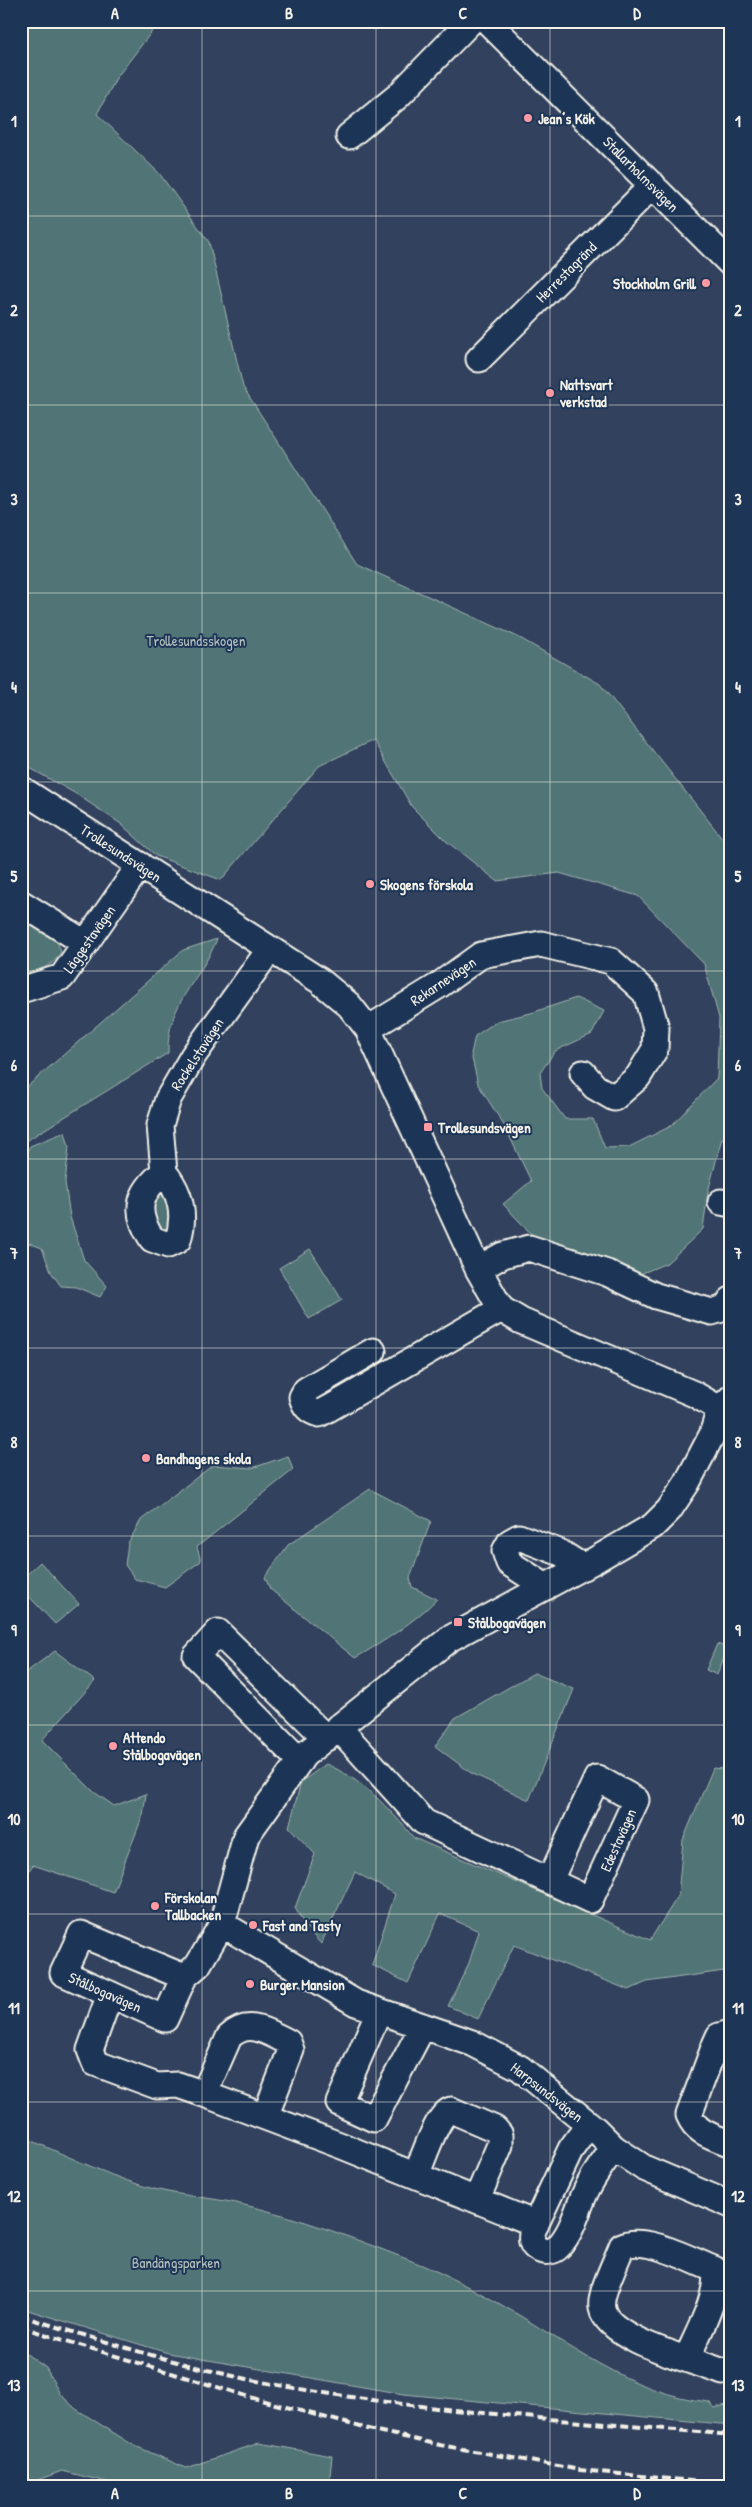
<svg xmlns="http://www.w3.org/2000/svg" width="752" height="2507" font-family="'Patrick Hand',sans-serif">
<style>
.green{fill:#517576;stroke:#a2b3af}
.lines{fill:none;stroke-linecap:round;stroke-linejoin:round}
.minor-casing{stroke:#f4f1e8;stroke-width:29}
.minor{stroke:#1d3557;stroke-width:25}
.rail{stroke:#f4f1e8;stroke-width:4;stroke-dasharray:8 4;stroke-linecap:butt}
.grid{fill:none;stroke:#f4f1e8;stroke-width:1;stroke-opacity:0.55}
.poi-dot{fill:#ff9aa2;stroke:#1d3557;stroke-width:2}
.labels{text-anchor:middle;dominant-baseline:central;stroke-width:4;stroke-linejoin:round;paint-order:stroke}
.poi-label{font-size:15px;font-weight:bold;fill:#f4f1e8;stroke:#1d3557;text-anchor:start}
.street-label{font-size:15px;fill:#f4f1e8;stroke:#1d3557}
.park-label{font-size:15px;fill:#b3bfba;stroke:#1d3557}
.neatline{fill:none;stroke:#f4f1e8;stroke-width:2}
.grid-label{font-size:16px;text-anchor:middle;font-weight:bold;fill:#f4f1e8}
</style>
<rect width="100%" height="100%" fill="#31415e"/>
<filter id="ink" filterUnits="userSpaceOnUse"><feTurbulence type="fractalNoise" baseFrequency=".02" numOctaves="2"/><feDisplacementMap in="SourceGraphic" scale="10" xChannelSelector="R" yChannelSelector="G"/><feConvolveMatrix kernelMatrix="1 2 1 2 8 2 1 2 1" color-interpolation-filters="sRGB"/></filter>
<g filter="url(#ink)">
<path class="green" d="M 21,21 L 160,21 L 117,77 L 97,114 L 159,173 L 209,242 L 243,387 L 357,564 L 518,637 L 600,684 L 731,849 L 731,1141 L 722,1138 L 708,1192 L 703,1229 L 667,1263 L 635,1276 L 536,1239 L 503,1204 L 531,1181 L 505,1127 L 478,1084 L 471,1054 L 475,1036 L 497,1021 L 531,1013 L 576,998 L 604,1011 L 592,1034 L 555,1051 L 540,1073 L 542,1088 L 565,1119 L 593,1119 L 605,1148 L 629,1147 L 671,1126 L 717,1078 L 719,1018 L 704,964 L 638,896 L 559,873 L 497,881 L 446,841 L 412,807 L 373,740 L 319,766 L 221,880 L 156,856 L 121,824 L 76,794 L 21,763 Z
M 21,919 L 57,941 L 61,952 C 54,967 36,971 21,976 Z
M 217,939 C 200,982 167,1002 168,1053 L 21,1144 L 21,1092 L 183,950 Z
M 65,1132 L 69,1147 L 65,1182 L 70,1217 L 84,1260 L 107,1286 L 100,1297 L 76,1287 L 61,1286 L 51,1272 L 42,1248 L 21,1240 L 21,1162 L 30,1146 Z
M 161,1187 L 176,1220 L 163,1240 L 145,1206 Z
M 310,1249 L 342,1300 L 309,1319 L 279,1268 Z
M 288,1456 L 293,1470 L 197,1547 L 201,1561 L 165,1587 L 135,1579 L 125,1565 L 128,1543 L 141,1520 L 213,1465 L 252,1468 Z
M 370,1489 L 431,1521 L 410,1578 L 412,1587 L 437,1599 C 414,1622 384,1642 355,1658 L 270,1589 L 265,1577 L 288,1545 Z
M 40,1562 L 79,1604 L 55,1624 L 21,1588 L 21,1580 Z
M 717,1644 L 728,1648 L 717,1675 L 706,1670 Z
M 55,1651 L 95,1681 L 42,1740 L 94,1792 L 114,1806 L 146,1794 L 143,1815 L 113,1892 L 33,1865 L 21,1881 L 21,1676 Z
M 534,1673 L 574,1689 L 529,1800 L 471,1773 L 435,1746 L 455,1718 Z
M 326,1764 C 362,1779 389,1808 414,1838 L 650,1940 L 678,1896 L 683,1840 L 713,1768 L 731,1770 L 731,1970 L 647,1982 L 629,1990 L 514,1945 L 478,2019 L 448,2006 L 469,1963 L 479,1931 L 440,1914 L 408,1983 L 372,1965 L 395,1894 L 355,1872 L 321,1944 L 306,1927 L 295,1908 L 315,1854 L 289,1827 L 301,1782 Z
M 21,2136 C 61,2153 102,2173 143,2186 C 173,2195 206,2197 236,2203 C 300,2217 361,2241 422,2265 C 448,2276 475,2290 500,2304 C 567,2342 630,2394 709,2402 L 714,2408 L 731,2404 L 731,2425 L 403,2394 L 168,2353 L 21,2308 Z
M 21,2350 L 46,2368 L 60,2394 L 76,2409 L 133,2445 L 186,2468 L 259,2443 L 332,2456 L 329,2486 L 123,2486 L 62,2471 L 35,2481 L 31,2486 L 21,2486 Z"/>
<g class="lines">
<g class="minor-casing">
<path id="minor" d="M 487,21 L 731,264
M 349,136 L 398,96 L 471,21
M 479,359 L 653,185
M 21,789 L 320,981 L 349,1005 L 368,1029 L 478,1269 L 501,1309 L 521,1321 L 694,1394 L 720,1409 L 731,1411
M 21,903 L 85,943
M 21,990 L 62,977 L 140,865
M 368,1029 L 438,986 L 481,955 L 541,944 L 611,961 L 646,993 L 656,1028 L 655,1049 L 638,1077 L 614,1098 L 595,1087 L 583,1073
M 164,1172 C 181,1193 186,1214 178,1240 L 168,1245 L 152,1239 C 133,1211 139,1192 164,1172 L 160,1125 L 168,1099 L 193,1056 L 270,949
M 721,1202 L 731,1204
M 478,1269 L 503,1255 L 529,1248 L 607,1273 L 656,1296 L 712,1312 L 725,1308 L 731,1300
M 373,1351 L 306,1390 L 302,1397 C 305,1407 309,1411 319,1414 L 330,1408 L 501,1309
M 546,1587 L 509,1563 L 505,1551 L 510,1542 L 519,1537 L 561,1553 L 583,1567
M 338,1727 L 424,1822 L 590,1900 L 636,1800 L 597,1778 L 550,1880
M 300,1761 L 196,1656 L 218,1632 L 326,1738
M 222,1924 L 356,2003 L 472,2043 L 520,2068 L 596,2130 L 614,2148 L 644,2168 L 731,2205
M 184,1977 L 165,2019 L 63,1973 L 81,1934 L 184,1977 L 198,1965 L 222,1924 L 246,1836 L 304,1755 L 449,1639 L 595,1560 L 653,1526 L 669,1510 L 687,1483 L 712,1435 L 720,1409 L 731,1398
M 110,1994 L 90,2050 L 95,2063 L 157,2086 L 178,2085 L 204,2094 L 342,2146 L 536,2224
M 379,2011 L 339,2103 L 374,2119 L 423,2026
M 731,2033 L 719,2036 L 715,2045 L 689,2115 C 697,2134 713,2136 731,2144
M 204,2094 L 229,2037 C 249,2018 267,2032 288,2042 L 291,2050 L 265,2117
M 589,2124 L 571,2149 L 532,2232 C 531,2240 531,2245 538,2249 C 545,2253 554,2252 559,2246 C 574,2230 578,2205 588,2187 C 595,2173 605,2160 614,2148
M 416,2175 C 423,2160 437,2114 451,2110 L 495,2129 L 500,2135 L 500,2145 L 477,2199
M 687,2358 C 696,2337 722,2291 714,2269 C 690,2260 646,2235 622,2246 C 617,2260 599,2294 602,2308 C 608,2340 694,2360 723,2372 L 731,2370"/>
</g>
<use href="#minor" class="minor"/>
<path class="rail" d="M 21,2316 C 101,2340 180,2366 262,2382 C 416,2412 574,2420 731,2435
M 21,2327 L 253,2398 L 368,2429 L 440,2445 L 580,2470 L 731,2485"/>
</g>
</g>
<path class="grid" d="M 202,21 L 202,2486M 376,21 L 376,2486M 550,21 L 550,2486M 21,216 L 731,216M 21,405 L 731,405M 21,593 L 731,593M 21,782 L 731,782M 21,971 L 731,971M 21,1159 L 731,1159M 21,1348 L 731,1348M 21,1536 L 731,1536M 21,1725 L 731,1725M 21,1914 L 731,1914M 21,2102 L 731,2102M 21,2291 L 731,2291"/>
<g class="poi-dot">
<circle cx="528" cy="118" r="5"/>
<circle cx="706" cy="283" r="5"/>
<circle cx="550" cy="393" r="5"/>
<circle cx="370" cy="884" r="5"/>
<rect x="423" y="1122" width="10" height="10" rx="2.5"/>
<circle cx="146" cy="1458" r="5"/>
<rect x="453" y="1617" width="10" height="10" rx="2.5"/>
<circle cx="113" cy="1746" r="5"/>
<circle cx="155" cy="1906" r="5"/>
<circle cx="253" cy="1925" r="5"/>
<circle cx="250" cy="1984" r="5"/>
</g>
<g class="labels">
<g class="poi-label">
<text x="538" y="118">Jean’s Kök</text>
<text x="696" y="283" text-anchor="end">Stockholm Grill</text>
<text x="560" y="384">Nattsvart<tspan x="560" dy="17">verkstad</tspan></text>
<text x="380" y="884">Skogens förskola</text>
<text x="438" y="1127">Trollesundsvägen</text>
<text x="156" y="1458">Bandhagens skola</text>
<text x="468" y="1622">Stålbogavägen</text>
<text x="123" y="1737">Attendo<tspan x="123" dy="17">Stålbogavägen</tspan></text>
<text x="165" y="1897">Förskolan<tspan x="165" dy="17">Tallbacken</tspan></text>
<text x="263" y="1925">Fast and Tasty</text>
<text x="260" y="1984">Burger Mansion</text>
</g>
<g class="street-label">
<text transform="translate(641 174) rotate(45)">Stallarholmsvägen</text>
<text transform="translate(566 272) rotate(-45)">Herrestagränd</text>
<text transform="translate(121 853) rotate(33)">Trollesundsvägen</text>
<text transform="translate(89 939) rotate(-55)">Läggestavägen</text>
<text transform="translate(443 981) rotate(-34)">Rekarnevägen</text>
<text transform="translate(197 1054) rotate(-57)">Rockelstavägen</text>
<text transform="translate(618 1840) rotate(-66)">Edestavägen</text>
<text transform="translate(105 1992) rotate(24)">Stålbogavägen</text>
<text transform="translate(547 2092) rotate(38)">Harpsundsvägen</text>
</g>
<g class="park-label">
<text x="196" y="640">Trollesundsskogen</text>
<text x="176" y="2262">Bandängsparken</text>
</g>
</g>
<rect width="752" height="2507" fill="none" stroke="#1d3557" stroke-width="55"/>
<rect x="28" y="28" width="696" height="2452" class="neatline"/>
<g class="grid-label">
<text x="115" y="19">A</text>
<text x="289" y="19">B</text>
<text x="463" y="19">C</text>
<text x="637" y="19">D</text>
<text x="14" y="127">1</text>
<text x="738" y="127">1</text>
<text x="14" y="316">2</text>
<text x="738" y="316">2</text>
<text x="14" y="505">3</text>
<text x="738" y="505">3</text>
<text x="14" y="693">4</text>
<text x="738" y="693">4</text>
<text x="14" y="882">5</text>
<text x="738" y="882">5</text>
<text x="14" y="1071">6</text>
<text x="738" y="1071">6</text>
<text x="14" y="1259">7</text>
<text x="738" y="1259">7</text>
<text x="14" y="1448">8</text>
<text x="738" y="1448">8</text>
<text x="14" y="1636">9</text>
<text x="738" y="1636">9</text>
<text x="14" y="1825">10</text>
<text x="738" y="1825">10</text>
<text x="14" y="2014">11</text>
<text x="738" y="2014">11</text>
<text x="14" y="2202">12</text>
<text x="738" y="2202">12</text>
<text x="14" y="2391">13</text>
<text x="738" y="2391">13</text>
<text x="115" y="2499">A</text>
<text x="289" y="2499">B</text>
<text x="463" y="2499">C</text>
<text x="637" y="2499">D</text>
</g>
</svg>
